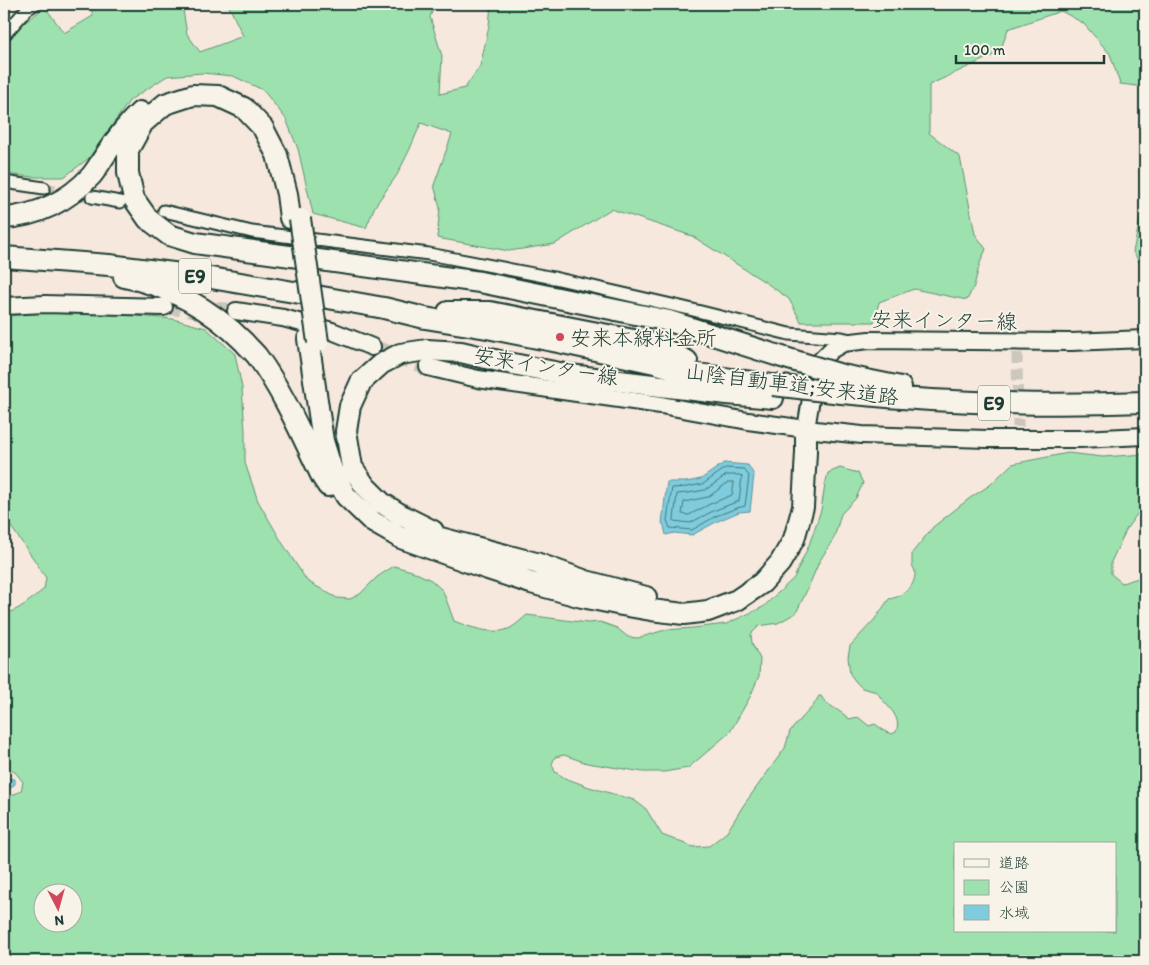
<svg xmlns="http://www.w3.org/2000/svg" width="1149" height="965" font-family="Itim,'Klee One',sans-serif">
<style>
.green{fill:#9de2ae;stroke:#5e9071;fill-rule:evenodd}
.water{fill:#7fccde;stroke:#59939a}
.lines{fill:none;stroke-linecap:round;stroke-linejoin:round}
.shore{stroke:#457678;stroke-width:1}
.street-tunnel{stroke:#ccc6bc;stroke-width:11;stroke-dasharray:11 5.5;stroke-linecap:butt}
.secondary-tunnel{stroke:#ccc6bc;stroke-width:16;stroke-dasharray:16 8;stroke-linecap:butt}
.street-casing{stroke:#1f3d34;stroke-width:15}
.secondary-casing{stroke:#1f3d34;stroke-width:20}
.highway-casing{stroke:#1f3d34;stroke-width:24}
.street{stroke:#f7f3e8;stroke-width:11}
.secondary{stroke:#f7f3e8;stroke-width:16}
.highway{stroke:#f7f3e8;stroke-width:20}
.highway-bridge-casing{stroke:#1f3d34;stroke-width:24;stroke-linecap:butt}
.highway-bridge{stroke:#f7f3e8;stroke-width:20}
.poi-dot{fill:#d1495b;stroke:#f7f3e8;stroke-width:2}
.labels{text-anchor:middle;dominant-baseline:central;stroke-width:4;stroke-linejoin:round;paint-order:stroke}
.shield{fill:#f7f3e8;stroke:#60746a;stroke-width:1}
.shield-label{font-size:20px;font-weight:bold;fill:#1f3d34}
.street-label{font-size:21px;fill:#1f3d34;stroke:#f7f3e8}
.poi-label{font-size:21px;fill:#1f3d34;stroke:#f7f3e8;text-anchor:start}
</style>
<rect width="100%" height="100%" fill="#f7e8de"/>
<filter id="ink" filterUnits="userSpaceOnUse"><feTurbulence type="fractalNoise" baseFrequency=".02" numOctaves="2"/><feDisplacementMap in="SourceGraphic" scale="10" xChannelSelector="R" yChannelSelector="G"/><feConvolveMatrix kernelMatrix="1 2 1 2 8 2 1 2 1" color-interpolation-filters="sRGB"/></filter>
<g filter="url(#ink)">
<path class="green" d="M 90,4 L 182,4 L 187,34 L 200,52 L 243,36 L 228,4 L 435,4 L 430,17 L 442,56 L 440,94 L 465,88 L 480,66 L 489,26 L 491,4 L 1145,4 L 1145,87 L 1120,84 L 1110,54 L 1083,23 L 1061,11 L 1008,29 L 1000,52 L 929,85 L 929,133 L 960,157 L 975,234 L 986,249 L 980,263 L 974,286 L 967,300 L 914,289 L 879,302 L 874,322 L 801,322 L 789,299 L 765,282 L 692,236 L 611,209 L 555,244 L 509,251 L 437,238 L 440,208 L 434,185 L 452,134 L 421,123 L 409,151 L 397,175 L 375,206 L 366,228 L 313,214 L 298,149 L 286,119 L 263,90 L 233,76 L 202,73 L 167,76 L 130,100 L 89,158 L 64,177 L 33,177 L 4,174 L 4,43 L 19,27 L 45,7 L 64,33 L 93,16 Z
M 1145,196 L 1145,271 L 1133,252 Z
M 47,313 L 127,315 L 173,319 L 206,328 L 235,354 L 242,388 L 245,431 L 245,463 L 258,501 L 283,544 L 307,581 L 337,598 L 350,599 L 360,594 L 377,577 L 394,566 L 412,571 L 431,580 L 443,591 L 454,621 C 469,627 497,637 512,627 C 517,624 522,619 527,615 L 588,623 L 600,622 L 617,628 L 628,637 L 638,638 L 665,630 L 693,628 L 726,624 L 763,607 L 794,578 L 809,545 L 821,510 L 825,485 L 828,473 L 840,468 L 858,473 L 863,483 L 856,498 L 841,514 L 834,538 L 819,562 L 808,588 L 796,613 L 778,623 L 759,626 L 751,634 L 752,643 L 760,659 L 759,676 L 750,697 L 730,732 L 708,751 L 688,768 L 664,772 L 643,772 L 587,763 L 564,755 L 555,757 L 552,764 L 555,772 L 565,778 L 589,787 L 634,800 L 646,809 L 662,835 L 693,847 L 709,846 L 727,832 L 743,806 L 785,748 L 790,731 L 813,706 L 819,696 L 821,696 C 826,706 841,710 849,719 L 858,717 L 869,726 L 875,724 L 886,732 L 892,734 L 896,732 C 903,715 884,705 877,692 L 862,688 L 856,682 L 850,674 L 848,657 L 850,646 L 875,619 L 889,599 C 902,597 915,588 915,573 C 915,570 913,567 912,565 C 912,561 912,556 912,553 L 933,527 L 970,498 L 990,485 L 1012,464 L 1068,453 L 1103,457 L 1145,454 L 1145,503 L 1127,528 L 1111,562 L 1111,574 L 1122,583 L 1145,576 L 1145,961 L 4,961 L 4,799 L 21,791 L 23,782 L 16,773 L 6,767 L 4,754 L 7,741 L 4,732 L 4,614 C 17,612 33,598 44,589 L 46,578 L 33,558 L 4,517 L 4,316 ZM 955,844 L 1115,844 L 1115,931 L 955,931 ZM 42,892 L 72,892 L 72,922 L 42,922 Z"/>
<path class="water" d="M 724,463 L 748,465 L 754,475 L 750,511 L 739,512 L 718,521 L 692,535 L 674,533 L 666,535 L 664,526 L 662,523 L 667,482 L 686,482 L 701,479 Z
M 4,776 L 5,778 L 15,779 L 15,784 L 4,793 Z"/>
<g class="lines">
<path class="shore" d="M 726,468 L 744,469 L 749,476 L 745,506 L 737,508 L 716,516 L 692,530 L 670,528 L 667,520 L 672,488 L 687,487 L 703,484 Z
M 727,475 L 740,475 L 742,477 L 739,501 L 713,511 L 690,523 L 674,521 L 674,519 L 677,494 L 688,493 L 705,490 Z
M 729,482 L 733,482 L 734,484 L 732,495 L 710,504 L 689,515 L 682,514 L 684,502 L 708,497 Z"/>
<path class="street-tunnel" d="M 44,188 L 92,197
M 1017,353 L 1018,427"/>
<path class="secondary-tunnel" d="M 164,307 L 236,311
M 372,347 L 428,367"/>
<g class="street-casing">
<path id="street" d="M 4,35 L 27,9 L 35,4
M 4,182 L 44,188
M 92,197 L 120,202
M 164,211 L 252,232 L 429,254 L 554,278 L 685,308 L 789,334 L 842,338 L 851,340"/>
</g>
<g class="secondary-casing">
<path id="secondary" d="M 4,306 L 45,304 L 164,307
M 236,311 L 283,318 L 332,331 L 372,347
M 428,367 L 478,379 L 661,405 L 748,421 L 806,429 L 862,435 L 987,439 L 1080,439 L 1145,436
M 806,429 L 815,374 L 821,360 L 831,350 L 843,343 L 869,340 L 1071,342 L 1145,339"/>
</g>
<g class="highway-casing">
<path id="highway" d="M 4,218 C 37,216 68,201 91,176 C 97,169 101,161 106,154 C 116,139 127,124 140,112
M 290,218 L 287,194 L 277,155 L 263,128 L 244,108 L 218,96 L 193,95 L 165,104 L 143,123 L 128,150 L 128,173 L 134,199 L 148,219 L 169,235 L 195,243 L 480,282 L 558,298 L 669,321 L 782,357
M 4,257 L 109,265 L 205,277 L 294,292 L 384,308 L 425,318 L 487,328 L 558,342 L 655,363 L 691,373 L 773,385
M 124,277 C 169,285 212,310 244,342 C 248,347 253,351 257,356 C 284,393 302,436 322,477 L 328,486
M 448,312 L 490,312 L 654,344 L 687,361
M 308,339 L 323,441 L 332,470 L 346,496 L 373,522 L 401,538 L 485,568 L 531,583 L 582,597 L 622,605 L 651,610 L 684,614 L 708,611 L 737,600 L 762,583 L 780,563 L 794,539 L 803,507 L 806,452 L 806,429
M 842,375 L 901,387
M 842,393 C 943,403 1044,406 1145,402
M 414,531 L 536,563 L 586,581 L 646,597
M 433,531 L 401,515 L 382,503 L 365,486 L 352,467 L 346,431 L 350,406 L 361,382 L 381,364 L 400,354 L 427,350 L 461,352 L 503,362 L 570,375 L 727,394 L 773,398"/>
</g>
<use href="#street" class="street"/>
<use href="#secondary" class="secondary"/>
<use href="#highway" class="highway"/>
<g class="highway-bridge-casing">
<path id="highway-bridge" d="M 300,219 L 318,342
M 782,357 L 842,375
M 773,385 L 842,393"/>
</g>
<use href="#highway-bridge" class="highway-bridge"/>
</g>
</g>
<circle class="poi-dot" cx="560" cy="337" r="5"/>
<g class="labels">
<g class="shield">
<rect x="179" y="258.5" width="32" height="35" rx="4"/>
<rect x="978" y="385.5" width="32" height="35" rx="4"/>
</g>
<g class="shield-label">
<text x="195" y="276">E9</text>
<text x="994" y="403">E9</text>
</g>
<g class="street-label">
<text transform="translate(944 320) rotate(1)">安来インター線</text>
<text transform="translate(546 366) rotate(9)">安来インター線</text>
<text transform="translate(792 384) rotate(7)">山陰自動車道;安来道路</text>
</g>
<g class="poi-label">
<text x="570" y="337">安来本線料金所</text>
</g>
</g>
<rect width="1149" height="965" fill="none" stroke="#f7f3e8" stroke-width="20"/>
<rect x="10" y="10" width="1129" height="945" fill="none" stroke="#1f3d34" stroke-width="2" filter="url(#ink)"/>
<rect x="954" y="842" width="162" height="90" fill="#f7f3e8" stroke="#a1aaa0"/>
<rect x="964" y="859" width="25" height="8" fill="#f7f3e8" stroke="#a1aaa0"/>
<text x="999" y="868" font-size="15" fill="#1f3d34">道路</text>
<rect x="964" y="880" width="25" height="15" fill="#9de2ae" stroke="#a1aaa0"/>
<text x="999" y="892" font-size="15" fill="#1f3d34">公園</text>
<rect x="964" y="905" width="25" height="15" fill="#7fccde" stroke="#a1aaa0"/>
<text x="999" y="918" font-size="15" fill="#1f3d34">水域</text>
<g transform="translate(58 908) rotate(174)"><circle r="24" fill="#f7f3e8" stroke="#a1aaa0"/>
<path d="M0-4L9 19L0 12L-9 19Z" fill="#d1495b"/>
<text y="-8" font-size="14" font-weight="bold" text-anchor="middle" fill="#1f3d34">N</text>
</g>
<path d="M956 55v8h148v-8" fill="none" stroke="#1f3d34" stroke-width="2.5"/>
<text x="964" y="55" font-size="15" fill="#1f3d34" stroke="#f7f3e8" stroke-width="4" paint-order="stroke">100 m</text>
</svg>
